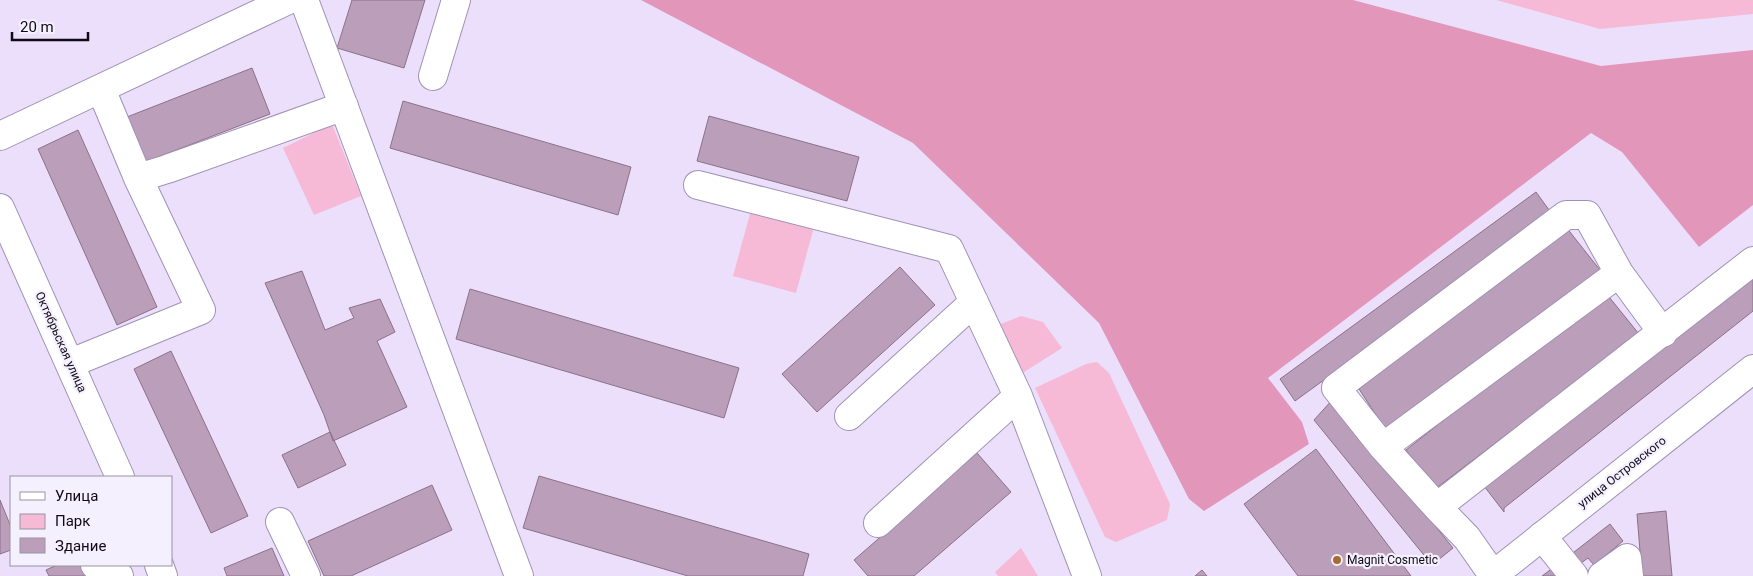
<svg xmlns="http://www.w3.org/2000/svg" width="1753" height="576" font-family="Roboto,sans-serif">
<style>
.green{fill:#f6bad6}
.forest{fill:#e296ba}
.building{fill:#bb9fba;stroke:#8b718a}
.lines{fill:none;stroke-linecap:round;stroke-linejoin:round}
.minor-casing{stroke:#a092b3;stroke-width:30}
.major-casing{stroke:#a092b3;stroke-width:30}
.minor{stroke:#fff;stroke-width:28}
.major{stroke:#fff;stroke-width:28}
.poi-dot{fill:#a96932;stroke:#f5f0fe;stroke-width:2}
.labels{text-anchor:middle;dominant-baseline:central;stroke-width:4.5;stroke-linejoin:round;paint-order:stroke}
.street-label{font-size:12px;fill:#0f0a15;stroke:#f5f0fe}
.poi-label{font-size:12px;fill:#0f0a15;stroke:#f5f0fe;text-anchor:start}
</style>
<rect width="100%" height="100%" fill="#ebdffc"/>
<path class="green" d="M 1496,0 L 1753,0 L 1753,14 L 1600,29 Z
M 332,124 L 361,196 L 314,215 L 283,148 Z
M 751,210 L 814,227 L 796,293 L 733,276 Z
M 1021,316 L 1043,322 L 1062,348 L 1021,374 L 1001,324 Z
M 1097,362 L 1109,373 L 1170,504 L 1167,520 L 1116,542 L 1105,537 L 1035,388 L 1086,364 Z
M 1021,548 L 1038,576 L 998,576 L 995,572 Z"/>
<path class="forest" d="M 641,0 L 1353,0 L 1601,66 L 1753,50 L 1753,205 L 1699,247 L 1622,152 L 1591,133 L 1268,378 L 1302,422 L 1309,444 L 1204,511 L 1189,499 L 1099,323 L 913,143 Z"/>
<path class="building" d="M 352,0 L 425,0 L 404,68 L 337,48 Z
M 252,68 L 270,114 L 145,162 L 127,117 Z
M 403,101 L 631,167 L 618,215 L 390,148 Z
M 709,116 L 859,157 L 847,201 L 697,161 Z
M 78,130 L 157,307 L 117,325 L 38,149 Z
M 1536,192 L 1552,214 L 1295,401 L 1280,379 Z
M 1566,227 L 1600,270 L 1385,429 L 1359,389 Z
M 900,267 L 935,305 L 817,412 L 782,374 Z
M 302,271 L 325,330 L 354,318 L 349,308 L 380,299 L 395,332 L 377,341 L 407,407 L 333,441 L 324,415 L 265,283 Z
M 1750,275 L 1753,279 L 1753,311 L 1504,508 L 1504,512 L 1484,486 Z
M 470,289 L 739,368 L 724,418 L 456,339 Z
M 1605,292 L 1639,334 L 1435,489 L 1406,450 Z
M 171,351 L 248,516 L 211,533 L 134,369 Z
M 1333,399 L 1453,548 L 1432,565 L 1314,420 Z
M 330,432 L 346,465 L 298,488 L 282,455 Z
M 1316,449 L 1411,576 L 1298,576 L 1244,504 Z
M 977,453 L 1011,492 L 914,576 L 868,576 L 854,560 Z
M 539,476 L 809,554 L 803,576 L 688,576 L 523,528 Z
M 432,485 L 452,530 L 351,576 L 324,576 L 308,541 Z
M 0,500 L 11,527 L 11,550 L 0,554 Z
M 1666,511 L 1672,576 L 1642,576 L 1637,514 Z
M 1610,524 L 1623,541 L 1594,565 L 1588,558 L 1577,566 L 1569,556 Z
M 272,548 L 284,576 L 227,576 L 224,568 Z
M 57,565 L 81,565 L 85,576 L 49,576 L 46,570 Z
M 1557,565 L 1566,576 L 1542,576 Z
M 1202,570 L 1207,576 L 1195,576 Z"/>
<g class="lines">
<g class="minor-casing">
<path id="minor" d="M 304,0 L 519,576
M 433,76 L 456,0
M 101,89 L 138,178
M 0,136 L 288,0
M 698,185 L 949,249 L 1018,396 L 1087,576
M 0,208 L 120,477
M 71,363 L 201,310 L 138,178 L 167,169 L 344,106
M 1341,386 L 1336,388 L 1566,215 L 1587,215 L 1619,273 L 1663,333
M 1336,388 L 1383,447 L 1437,507 L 1467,538 L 1493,575
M 849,416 L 974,302
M 1383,447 L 1619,273
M 1437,507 L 1753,261
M 280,522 L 306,576
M 878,523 L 1018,396
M 1542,536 L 1574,576
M 95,565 L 119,576
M 159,565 L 163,576
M 1602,576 L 1627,558 L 1629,576"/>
</g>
<g class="major-casing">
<path id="major" d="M 1492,576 L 1753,369"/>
</g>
<use href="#minor" class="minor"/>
<use href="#major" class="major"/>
</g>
<circle class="poi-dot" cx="1337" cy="560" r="5"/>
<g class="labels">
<g class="street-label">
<text transform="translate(61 342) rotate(66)">Октябрьская улица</text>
<text transform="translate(1622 472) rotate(-38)">улица Островского</text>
</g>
<g class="poi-label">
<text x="1347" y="560">Magnit Cosmetic</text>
</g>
</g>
<rect x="10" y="476" width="162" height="90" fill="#f5f0fe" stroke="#9994a1"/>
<rect x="20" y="492" width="25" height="8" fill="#ffffff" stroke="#9994a1"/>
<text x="55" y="501" font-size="15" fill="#0f0a15">Улица</text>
<rect x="20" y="514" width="25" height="15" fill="#f6bad6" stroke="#9994a1"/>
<text x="55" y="526" font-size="15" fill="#0f0a15">Парк</text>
<rect x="20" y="538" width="25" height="15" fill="#bb9fba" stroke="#9994a1"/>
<text x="55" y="551" font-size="15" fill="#0f0a15">Здание</text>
<path d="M12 32v8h76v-8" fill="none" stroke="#0f0a15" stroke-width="2.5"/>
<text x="20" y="32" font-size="15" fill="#0f0a15" stroke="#f5f0fe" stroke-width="4" paint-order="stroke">20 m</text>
</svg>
